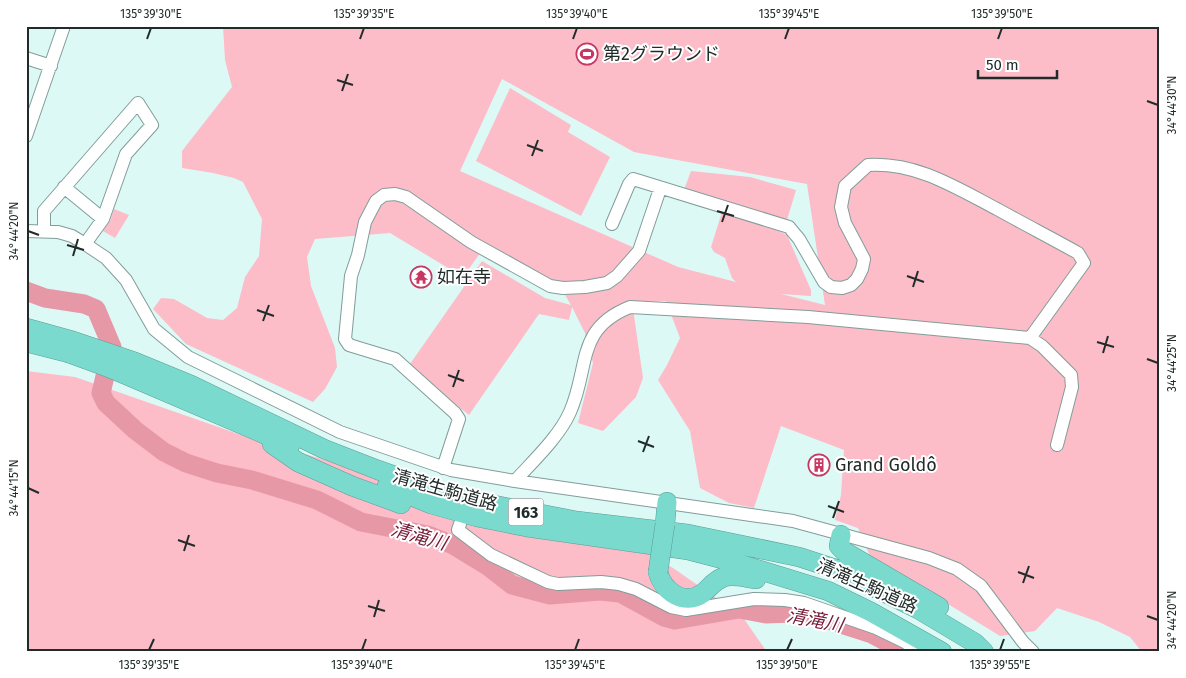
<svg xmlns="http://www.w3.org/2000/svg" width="1186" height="678" font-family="'Fira Sans','Noto Sans JP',sans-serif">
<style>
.green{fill:#fcbcc8;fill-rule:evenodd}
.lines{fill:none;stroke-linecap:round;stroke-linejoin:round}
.stream{stroke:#e798a7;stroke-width:3}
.river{stroke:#e798a7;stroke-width:19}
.minor-casing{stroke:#829d99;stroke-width:14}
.highway-casing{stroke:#5c9d95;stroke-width:20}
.minor{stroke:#fff;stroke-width:12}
.highway{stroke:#7bdace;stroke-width:19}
.highway-bridge-casing{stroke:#5c9d95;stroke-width:20;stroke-linecap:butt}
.highway-bridge{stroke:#7bdace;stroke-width:19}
.ticks{fill:none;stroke:#212c2a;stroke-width:2}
.labels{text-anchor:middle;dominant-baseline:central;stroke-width:4;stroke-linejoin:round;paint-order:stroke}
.shield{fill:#fff;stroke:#646b6a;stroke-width:1}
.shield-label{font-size:16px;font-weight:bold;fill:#212c2a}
.poi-label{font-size:18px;fill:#212c2a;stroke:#fff;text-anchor:start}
.street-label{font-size:18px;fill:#212c2a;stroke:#fff}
.water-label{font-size:19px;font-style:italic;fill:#761a37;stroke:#fff}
.neatline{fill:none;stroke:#212c2a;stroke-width:2}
.ticks-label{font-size:12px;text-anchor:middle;fill:#212c2a}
</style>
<rect width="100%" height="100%" fill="#ddf9f5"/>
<path class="green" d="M 223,26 L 1160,26 L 1160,652 L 1142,652 L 1130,637 L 1099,622 L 1057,608 L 1035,631 L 1000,636 L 870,556 L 858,528 L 835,520 L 841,495 L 844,450 L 781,426 L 754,508 L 729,503 L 700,488 L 690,431 L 658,380 L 667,365 L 680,338 L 666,301 L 632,302 L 643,378 L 636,397 L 603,431 L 578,423 L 593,363 L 585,333 L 572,307 L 569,320 L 539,314 L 469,415 L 412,370 L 410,364 L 482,261 L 545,298 L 571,305 L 558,283 L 486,245 L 463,277 L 390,233 L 315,239 L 307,257 L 311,286 L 335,348 L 337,367 L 325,389 L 313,402 L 186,344 L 153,309 L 161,298 L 174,299 L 207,318 L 223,320 L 237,308 L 245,277 L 259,256 L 262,219 L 243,182 L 234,178 L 213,173 L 182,168 L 182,151 L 232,87 L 225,60 ZM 502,79 L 634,152 L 807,184 L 825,305 L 781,294 L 811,296 L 811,290 L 787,235 L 779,231 L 722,212 L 711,247 L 714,252 L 725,258 L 732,278 L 736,282 L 678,267 L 460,171 Z
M 510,88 L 571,125 L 568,132 L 610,157 L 581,216 L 476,161 Z
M 691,171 L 750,177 L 796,190 L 787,220 L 684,190 Z
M 114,209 L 129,215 L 115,238 L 103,231 L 110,221 Z
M 26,371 L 75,377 L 247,437 L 413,486 L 479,490 L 597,522 L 673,568 L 742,616 L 767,652 L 26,652 Z"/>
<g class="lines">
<path class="stream" d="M 1157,26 L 1160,27"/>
<path class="river" d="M 26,291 L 45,298 L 84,304 L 96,309 L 112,347 L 101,393 L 106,403 L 135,430 L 164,452 L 186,463 L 217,473 L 252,480 L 317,500 L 361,522 L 428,535 L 453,545 L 489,567 L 512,585 L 550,595 L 600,591 L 620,593 L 664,617 L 675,620 L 739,609 L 766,614 L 792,613 L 822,618 L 872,634 L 906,652"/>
<g class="minor-casing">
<path id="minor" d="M 26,58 L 51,66
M 26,136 L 64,26
M 64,187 L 103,219
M 612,224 L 629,184 L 633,179 L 789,227 L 799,239 L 824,282 L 831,287 L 842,288 L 851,285 L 857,279 L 862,269 L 864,259 L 845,223 L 841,207 L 845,186 L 868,165 C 916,162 955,187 997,209 C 1024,224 1051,238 1078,253 L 1084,263 L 1030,338
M 26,231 L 58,232 L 72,236 L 85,244 L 106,258 L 126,280 L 154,329 L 188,357 L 340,432 L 451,470 L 515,481 L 793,521 L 929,558 L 957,569 L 981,586 L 1023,642 L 1033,652
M 44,231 L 44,211 L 138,103 L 152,125 L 126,154 L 103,219 L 85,244
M 443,468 L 459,419 L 455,413 L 395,359 L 349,345 L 345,339 L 351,276 L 358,255 L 365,222 L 376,201 L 384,195 L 395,194 L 406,197 L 471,242 L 550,286 L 563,288 L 585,287 L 607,283 L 617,276 L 639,251 L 660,189
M 515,481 C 533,461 559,437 570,412 C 590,367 575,329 630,307 L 808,317 L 1030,338 L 1042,346 L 1071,375 L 1072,387 L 1057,445
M 460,524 L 458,530 L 491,555 L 548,582 L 558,584 L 601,582 L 619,584 L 636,589 L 671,607 L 686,610 L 754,599 L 785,600 L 804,603 L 876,628 L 905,642 L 918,652"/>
</g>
<g class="highway-casing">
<path id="highway" d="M 73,341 L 135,362 L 191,385 L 324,449 L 378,470 L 457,498 L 577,521 L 688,534 L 799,557 L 839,570 L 918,609 L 975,643 L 984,652
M 69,353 L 110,368 L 290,445
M 272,444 L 298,462 L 352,486 L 401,504
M 387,486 L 431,504 L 477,517 L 527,527 L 688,550 L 730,561 L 828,591 L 871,612 L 942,652
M 665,524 L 667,502
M 841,535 L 839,546 L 845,552 L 939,607
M 658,572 C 663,591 684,607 703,593 C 711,587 713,581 724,577 C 734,574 746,578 756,579"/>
</g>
<use href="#minor" class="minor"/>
<use href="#highway" class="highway"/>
<g class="highway-bridge-casing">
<path id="highway-bridge" d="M 26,328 L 73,341
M 26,342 L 69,353
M 658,572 L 665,524"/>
</g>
<use href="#highway-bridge" class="highway-bridge"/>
</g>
<path class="ticks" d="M 147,39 L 151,28M 360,39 L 364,28M 573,39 L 577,28M 785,39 L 789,28M 998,39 L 1002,28M 337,80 L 353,85M 342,91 L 348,74M 1147,101 L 1158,105M 527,145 L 543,151M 532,156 L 538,140M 717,211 L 734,216M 722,222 L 728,205M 28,231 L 39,235M 67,245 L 84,250M 73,256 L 78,239M 907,276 L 924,282M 913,287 L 918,271M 257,310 L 274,316M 263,321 L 269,305M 1097,342 L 1114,347M 1103,353 L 1108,336M 1147,359 L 1158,363M 448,375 L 464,381M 453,387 L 459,370M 638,441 L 654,447M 643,452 L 649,436M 28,488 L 39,493M 828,506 L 844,512M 833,518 L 839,501M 178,540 L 195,546M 184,551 L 189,535M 1018,572 L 1034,578M 1023,583 L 1029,566M 368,606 L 385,611M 1147,616 L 1158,620M 374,617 L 379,600M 149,650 L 154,639M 362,650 L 366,639M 575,650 L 579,639M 787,650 L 792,639M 1000,650 L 1004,639"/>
<defs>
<g id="stadium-ring" transform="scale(1.125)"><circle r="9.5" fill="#fff" stroke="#c63863" stroke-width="1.5"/><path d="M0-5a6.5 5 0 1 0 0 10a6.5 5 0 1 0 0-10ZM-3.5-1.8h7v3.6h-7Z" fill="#c63863"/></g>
<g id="temple-ring" transform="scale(1.125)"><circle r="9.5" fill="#fff" stroke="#c63863" stroke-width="1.5"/><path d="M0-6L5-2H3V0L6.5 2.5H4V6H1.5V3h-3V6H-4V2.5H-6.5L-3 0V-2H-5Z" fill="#c63863"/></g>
<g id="building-ring" transform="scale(1.125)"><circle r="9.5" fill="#fff" stroke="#c63863" stroke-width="1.5"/><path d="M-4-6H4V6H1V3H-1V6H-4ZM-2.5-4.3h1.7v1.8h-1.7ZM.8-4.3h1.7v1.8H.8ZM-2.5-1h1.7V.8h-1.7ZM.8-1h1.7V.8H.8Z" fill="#c63863"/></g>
</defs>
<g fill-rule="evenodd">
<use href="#stadium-ring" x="587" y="54"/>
<use href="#temple-ring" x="421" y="277"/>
<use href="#building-ring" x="819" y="465"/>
</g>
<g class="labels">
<rect class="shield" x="508.5" y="498.5" width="35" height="27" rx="4"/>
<g class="shield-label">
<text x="526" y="512">163</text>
</g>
<g class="poi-label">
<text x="603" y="54">第2グラウンド</text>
<text x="437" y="277">如在寺</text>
<text x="835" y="465">Grand Goldô</text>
</g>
<g class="street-label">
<text transform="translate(445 490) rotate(16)">清滝生駒道路</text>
<text transform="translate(867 586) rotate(24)">清滝生駒道路</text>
</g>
<g class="water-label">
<text transform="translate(419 536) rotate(16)">清滝川</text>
<text transform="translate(815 620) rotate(11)">清滝川</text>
</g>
</g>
<rect width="1186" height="678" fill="none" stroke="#ffffff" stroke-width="55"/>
<path d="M978 70v8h79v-8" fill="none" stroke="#212c2a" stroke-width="2.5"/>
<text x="986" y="70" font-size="15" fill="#212c2a" stroke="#ffffff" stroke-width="4" paint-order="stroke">50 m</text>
<rect x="28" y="28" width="1130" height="622" class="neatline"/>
<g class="ticks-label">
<text x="151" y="18">135°39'30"E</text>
<text x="364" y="18">135°39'35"E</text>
<text x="577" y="18">135°39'40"E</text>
<text x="789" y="18">135°39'45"E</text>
<text x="1002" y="18">135°39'50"E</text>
<text transform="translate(1172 105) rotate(-90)" y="4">34°44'30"N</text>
<text transform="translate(14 231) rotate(-90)" y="4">34°44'20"N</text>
<text transform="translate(1172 363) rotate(-90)" y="4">34°44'25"N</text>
<text transform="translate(14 488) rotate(-90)" y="4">34°44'15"N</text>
<text transform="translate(1172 620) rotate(-90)" y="4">34°44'20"N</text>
<text x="149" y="669">135°39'35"E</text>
<text x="362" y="669">135°39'40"E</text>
<text x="575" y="669">135°39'45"E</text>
<text x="787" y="669">135°39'50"E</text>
<text x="1000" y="669">135°39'55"E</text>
</g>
</svg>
